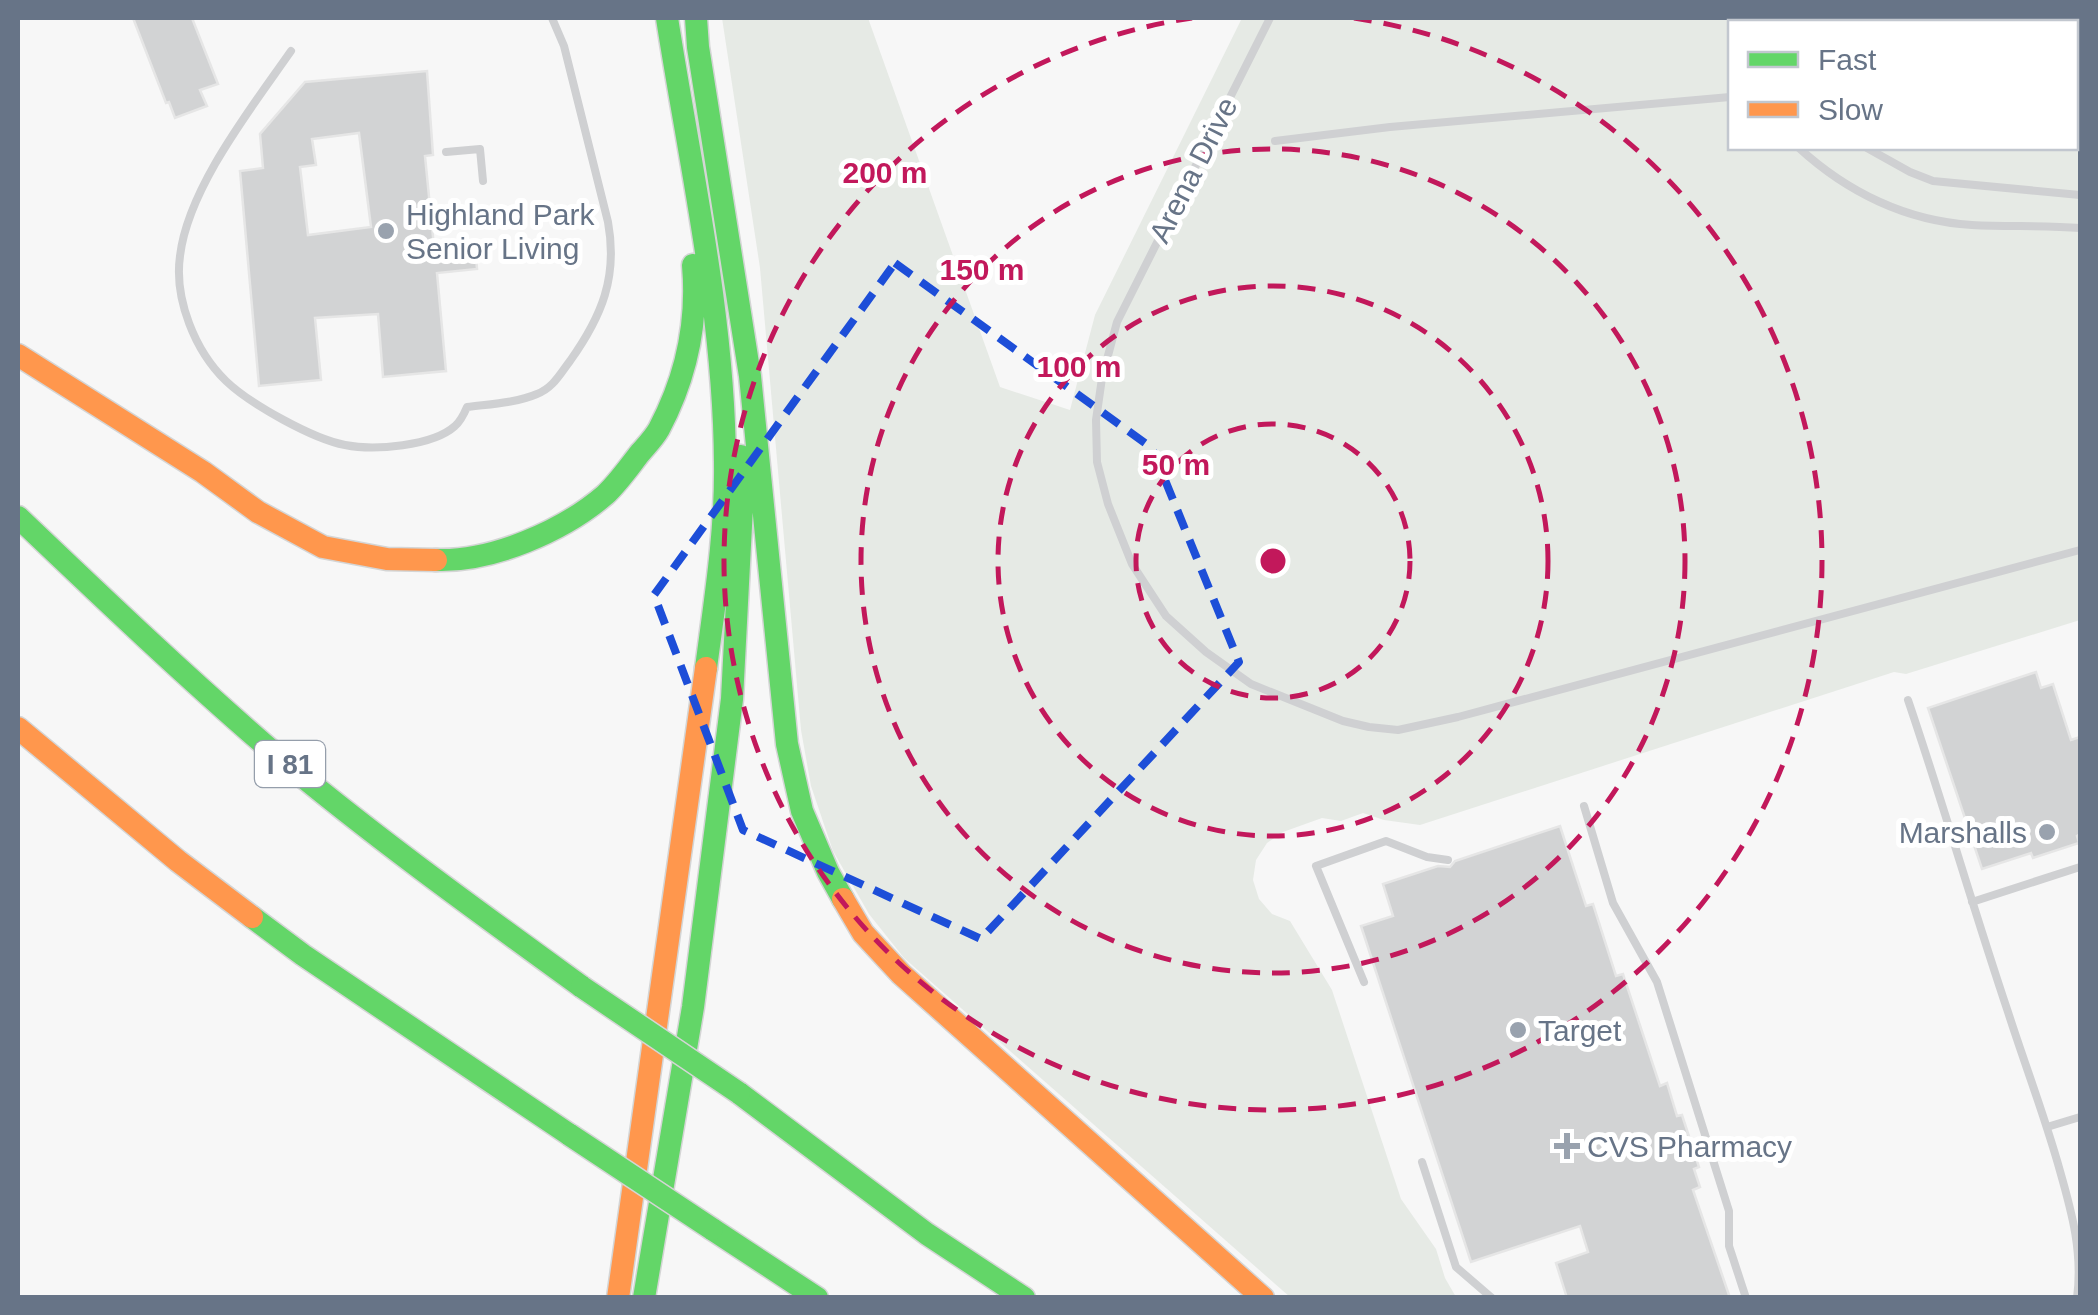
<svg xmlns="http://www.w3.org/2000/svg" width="2098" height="1315" font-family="Helvetica,sans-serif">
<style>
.green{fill:#e6eae5;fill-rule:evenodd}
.building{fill:#d2d3d4;stroke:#e6e6e6;stroke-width:2.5;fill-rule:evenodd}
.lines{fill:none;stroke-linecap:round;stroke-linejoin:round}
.fast-casing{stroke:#d4d5d5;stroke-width:25}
.slow-casing{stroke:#d4d5d5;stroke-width:25}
.lane{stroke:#cfd0d2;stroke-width:8}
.fast{stroke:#63d668;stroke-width:22}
.slow{stroke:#ff974d;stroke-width:22}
.fast-bridge-casing{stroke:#d4d5d5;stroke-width:25;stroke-linecap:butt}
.fast-bridge{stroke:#63d668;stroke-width:22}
.marked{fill:none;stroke:#1d4ed8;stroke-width:8;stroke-dasharray:20 12;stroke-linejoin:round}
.ring{fill:none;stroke:#c2185b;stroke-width:5;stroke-dasharray:18 12}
.poi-dot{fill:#99a2ae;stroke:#fff;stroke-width:4}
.labels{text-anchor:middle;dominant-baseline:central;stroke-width:10;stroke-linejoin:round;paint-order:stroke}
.shield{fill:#fff;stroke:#959eab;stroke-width:2.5}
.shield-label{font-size:28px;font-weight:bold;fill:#677487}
.street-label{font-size:30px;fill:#677487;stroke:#fff}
.poi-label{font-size:30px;fill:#677487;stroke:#fff;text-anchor:start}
.centre{fill:#c2185b;stroke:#fff;stroke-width:5}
.ring-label{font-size:30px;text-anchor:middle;font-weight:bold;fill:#c2185b;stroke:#fff;stroke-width:10;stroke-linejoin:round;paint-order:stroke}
</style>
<rect width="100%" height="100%" fill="#f7f7f7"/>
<path class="green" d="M 722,18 L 868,18 L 1000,387 L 1070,410 L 1095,315 L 1242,18 L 2080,18 L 2080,620 L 1906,674 L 1894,672 L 1420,825 L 1384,820 L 1363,813 L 1341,821 L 1322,818 L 1283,832 L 1267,843 L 1256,860 L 1253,880 L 1259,899 L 1272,914 L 1290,921 L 1332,990 L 1401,1199 L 1436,1249 L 1445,1278 L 1456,1297 L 1290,1297 L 904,958 L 869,914 L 833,851 L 811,786 L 801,730 L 760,268 ZM 1730,22 L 2076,22 L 2076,148 L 1730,148 Z"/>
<path class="building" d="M 133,18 L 192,18 L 218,84 L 200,90 L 207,106 L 175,118 L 169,102 L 166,103 Z
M 427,71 L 433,155 L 425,156 L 434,247 L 475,243 L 477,269 L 437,273 L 446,371 L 383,377 L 378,314 L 315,318 L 321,380 L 259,386 L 240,171 L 263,168 L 260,134 L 305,82 ZM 359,133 L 371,227 L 308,235 L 300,167 L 316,165 L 312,139 Z
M 2036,672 L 2041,688 L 2053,684 L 2071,740 L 2080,737 L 2080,834 L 2077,836 L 2079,843 L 2033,858 L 2031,853 L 1982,869 L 1928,708 Z
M 1560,826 L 1586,906 L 1593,904 L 1616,976 L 1623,974 L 1660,1086 L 1667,1083 L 1677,1116 L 1682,1115 L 1699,1167 L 1694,1169 L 1700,1187 L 1693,1190 L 1730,1298 L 1567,1298 L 1556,1263 L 1588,1252 L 1580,1226 L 1471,1262 L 1361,926 L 1393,916 L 1383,884 L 1438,866 L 1450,867 L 1455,861 Z"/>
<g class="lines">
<g class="fast-casing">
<path id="fast" d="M 667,18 C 690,166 724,313 725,463 C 726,532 715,600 706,668
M 696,18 L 698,47 L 750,376 L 787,744 L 802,811 L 828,872 L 843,899
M 18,517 C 104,599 190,681 280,758 C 377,839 480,913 582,987
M 436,560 C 492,562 563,531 605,495 C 618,483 629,467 640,453 C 646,446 654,438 659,429 C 686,378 698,322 693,265
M 252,917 L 303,955 L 570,1135
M 739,1093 L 927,1234 L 1024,1298
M 712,1229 L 817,1298
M 644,1298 L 693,1007 L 732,699 L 743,487 L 741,456"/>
</g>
<g class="slow-casing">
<path id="slow" d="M 18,355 L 203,472 L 258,512 L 323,547 L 387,559 L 436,560
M 18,728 L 178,861 L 252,917
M 843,899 L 863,933 L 901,974 L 1263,1298
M 618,1298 L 706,668"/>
</g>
<path class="lane" d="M 1270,18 L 1117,322 L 1102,378 L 1096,420 L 1097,462 L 1108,504 L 1132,564 L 1166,616 L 1206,652 L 1251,684 L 1343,721 L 1369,727 L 1398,730 L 1458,717 L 2080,550
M 1772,18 L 1773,22
M 291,51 C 252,107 188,188 180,256 C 174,299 195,351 226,381 C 250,404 313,439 345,445 C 374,451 433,446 455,426 C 461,421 464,414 467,407 C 490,404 516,403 537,394 C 553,388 560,374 570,361 C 602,316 618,277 608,222 L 564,46 L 552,18
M 2076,97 L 2080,97
M 1275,141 L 1390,127 L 1730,97
M 1799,148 C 1847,192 1906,221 1972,225 C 2008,227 2044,225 2080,228
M 1867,148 L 1910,172 L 1933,181 L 2080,195
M 446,152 L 480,149 L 483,181
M 1908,700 C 1943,803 1973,908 2008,1012 C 2025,1065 2045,1117 2060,1171 C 2072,1213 2083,1253 2077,1298
M 1584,806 L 1613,903 L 1657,982 L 1729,1211 L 1729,1246 L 1746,1298
M 1972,902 L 2080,867
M 1364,982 L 1316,866 L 1386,841 L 1427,857 L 1448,860
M 2047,1127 L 2080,1117
M 1422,1162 L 1456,1267 L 1492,1298"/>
<use href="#fast" class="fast"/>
<use href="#slow" class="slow"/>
<g class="fast-bridge-casing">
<path id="fast-bridge" d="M 582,987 L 739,1093
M 570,1135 L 712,1229"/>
</g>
<use href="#fast-bridge" class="fast-bridge"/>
</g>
<path class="marked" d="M 895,263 L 1152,448 L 1239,662 L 981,939 L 743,830 L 654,595 Z"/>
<g class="ring">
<circle cx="1273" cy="561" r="137"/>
<circle cx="1273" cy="561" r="275"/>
<circle cx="1273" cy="561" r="412"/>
<path d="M1354 18A549 549 0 1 1 1192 18"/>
</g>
<g class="poi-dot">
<circle cx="386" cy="231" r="10"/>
<circle cx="2047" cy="832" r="10"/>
<circle cx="1518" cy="1030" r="10"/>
<path d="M1562 1131h10v10h10v10h-10v10h-10v-10h-10v-10h10z"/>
</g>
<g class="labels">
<rect class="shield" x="255" y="741" width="70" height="46" rx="8"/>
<g class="shield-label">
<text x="290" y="764">I 81</text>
</g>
<g class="street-label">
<text transform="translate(1193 170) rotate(-63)">Arena Drive</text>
</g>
<g class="poi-label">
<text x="406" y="214">Highland Park<tspan x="406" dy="34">Senior Living</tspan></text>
<text x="2027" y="832" text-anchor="end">Marshalls</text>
<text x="1538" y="1030">Target</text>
<text x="1587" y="1146">CVS Pharmacy</text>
</g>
</g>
<circle cx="1273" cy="561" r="15" class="centre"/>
<g class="ring-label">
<text x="885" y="183">200 m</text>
<text x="982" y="280">150 m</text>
<text x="1079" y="377">100 m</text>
<text x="1176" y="475">50 m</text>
</g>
<rect width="2098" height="1315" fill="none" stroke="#677487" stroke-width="40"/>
<rect x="1728" y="20" width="350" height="130" fill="#ffffff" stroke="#c2c7cf" stroke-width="2.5"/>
<rect x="1748" y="52" width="50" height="15" fill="#63d668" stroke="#c2c7cf" stroke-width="2.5"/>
<text x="1818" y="70" font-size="30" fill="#677487">Fast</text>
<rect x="1748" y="102" width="50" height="15" fill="#ff974d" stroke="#c2c7cf" stroke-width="2.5"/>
<text x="1818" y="120" font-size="30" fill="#677487">Slow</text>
</svg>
